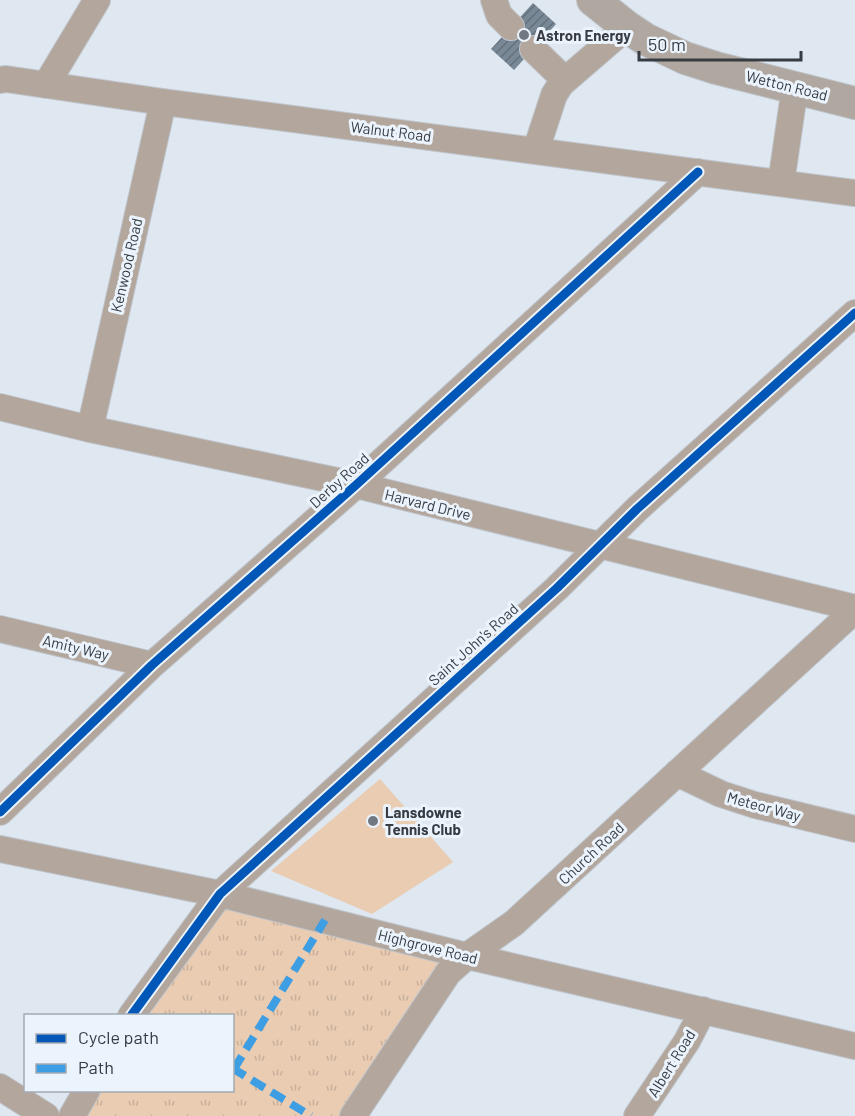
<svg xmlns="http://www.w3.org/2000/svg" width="855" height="1116" font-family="Barlow,sans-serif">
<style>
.park{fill:url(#park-tufts)}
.garden{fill:#e9ccb2}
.building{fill:url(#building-hatch)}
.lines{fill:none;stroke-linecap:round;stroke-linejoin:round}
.minor-casing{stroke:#bfc5cc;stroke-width:28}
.major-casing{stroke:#bfc5cc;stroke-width:34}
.minor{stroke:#b3a69c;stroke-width:26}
.major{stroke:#b0a8a0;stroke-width:32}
.quiet{stroke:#3e9ee3;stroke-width:8;stroke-dasharray:15 8;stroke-linecap:butt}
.cycleway-casing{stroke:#ebf3fc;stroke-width:13}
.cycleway{stroke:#0057b8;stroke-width:9}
.poi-dot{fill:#72787f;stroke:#ebf3fc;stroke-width:2}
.labels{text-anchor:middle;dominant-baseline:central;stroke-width:6;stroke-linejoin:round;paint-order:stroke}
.poi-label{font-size:15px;font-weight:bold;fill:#373c42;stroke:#ebf3fc;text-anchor:start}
.street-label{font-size:15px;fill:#373c42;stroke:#ebf3fc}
</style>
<defs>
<pattern id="park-tufts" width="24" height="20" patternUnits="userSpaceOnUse" patternTransform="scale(1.5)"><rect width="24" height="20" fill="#e9ccb2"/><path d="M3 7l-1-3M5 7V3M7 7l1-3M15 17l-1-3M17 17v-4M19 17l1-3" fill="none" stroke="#c8b09a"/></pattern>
<pattern id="building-hatch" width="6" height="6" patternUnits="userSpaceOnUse" patternTransform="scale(1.5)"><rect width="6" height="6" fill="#798896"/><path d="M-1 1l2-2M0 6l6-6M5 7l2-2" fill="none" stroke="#64707c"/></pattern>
</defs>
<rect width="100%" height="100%" fill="#dfe7f0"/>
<path class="park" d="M 213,892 L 467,956 L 352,1116 L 82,1116 L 82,1091 L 232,1090 L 232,1016 L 131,1015 Z"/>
<path class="garden" d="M 380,779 L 453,862 L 372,914 L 271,871 Z"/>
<path class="building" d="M 533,3 L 556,24 L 514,70 L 491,49 Z"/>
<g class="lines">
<g class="minor-casing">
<path id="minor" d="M 494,0 L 499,15 L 511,27
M 533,49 L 565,80
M 0,80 L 6,79 L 163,102 L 855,193
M 46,85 L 97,0
M 536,150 L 554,95 L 561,84 L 627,27
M 781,183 L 795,87
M 0,407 L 90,429 L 356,485 L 855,608
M 90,429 L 163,102
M 0,629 L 152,665
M 677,773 L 721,794 L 755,805 L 855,829
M 0,812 L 152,665 L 356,485 L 698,172
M 0,849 L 220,894 L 467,956 L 855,1046
M 131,1016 L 220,894 L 557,588 L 637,509 L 855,313
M 0,1087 L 46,1116
M 72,1116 L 87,1090
M 353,1116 L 448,973 L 467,956 L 514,923 L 855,610
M 637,1116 L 687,1041 L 703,1010"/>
</g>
<g class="major-casing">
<path id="major" d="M 593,0 L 627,27 L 645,39 L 685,58 L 716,68 L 855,103"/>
</g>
<use href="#minor" class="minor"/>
<use href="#major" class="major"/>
<path class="quiet" d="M 232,1068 L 311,1116
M 234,1069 L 325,920"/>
<g class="cycleway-casing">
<path id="cycleway" d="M 0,812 L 152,665 L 356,485 L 698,172
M 131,1016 L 220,894 L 557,588 L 637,509 L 855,313"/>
</g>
<use href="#cycleway" class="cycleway"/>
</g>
<g class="poi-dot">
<circle cx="524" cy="35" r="6"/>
<circle cx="373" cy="821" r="6"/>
</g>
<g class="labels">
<g class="poi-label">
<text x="536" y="35">Astron Energy</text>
<text x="385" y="812">Lansdowne<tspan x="385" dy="17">Tennis Club</tspan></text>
</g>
<g class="street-label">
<text transform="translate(787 85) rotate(14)">Wetton Road</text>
<text transform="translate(391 131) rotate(7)">Walnut Road</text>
<text transform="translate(126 265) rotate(-77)">Kenwood Road</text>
<text transform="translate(339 480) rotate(-42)">Derby Road</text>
<text transform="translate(428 504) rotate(14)">Harvard Drive</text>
<text transform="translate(473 644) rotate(-42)">Saint John's Road</text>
<text transform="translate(76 647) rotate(13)">Amity Way</text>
<text transform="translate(764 806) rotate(15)">Meteor Way</text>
<text transform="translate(591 853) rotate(-43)">Church Road</text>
<text transform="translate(428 946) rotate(14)">Highgrove Road</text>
<text transform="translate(671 1063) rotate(-58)">Albert Road</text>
</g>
</g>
<rect x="24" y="1014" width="210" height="78" fill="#ebf3fc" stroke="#a3aab2" stroke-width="1.5"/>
<rect x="36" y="1034" width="30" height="9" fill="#0057b8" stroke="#a3aab2" stroke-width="1.5"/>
<text x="78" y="1044" font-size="18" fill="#373c42">Cycle path</text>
<rect x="36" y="1064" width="30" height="9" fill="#3e9ee3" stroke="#a3aab2" stroke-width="1.5"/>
<text x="78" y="1074" font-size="18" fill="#373c42">Path</text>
<path d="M639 51v9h162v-9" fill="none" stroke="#373c42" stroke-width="3"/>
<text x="648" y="51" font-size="18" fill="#373c42" stroke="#ebf3fc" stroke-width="4.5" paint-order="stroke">50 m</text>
</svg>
